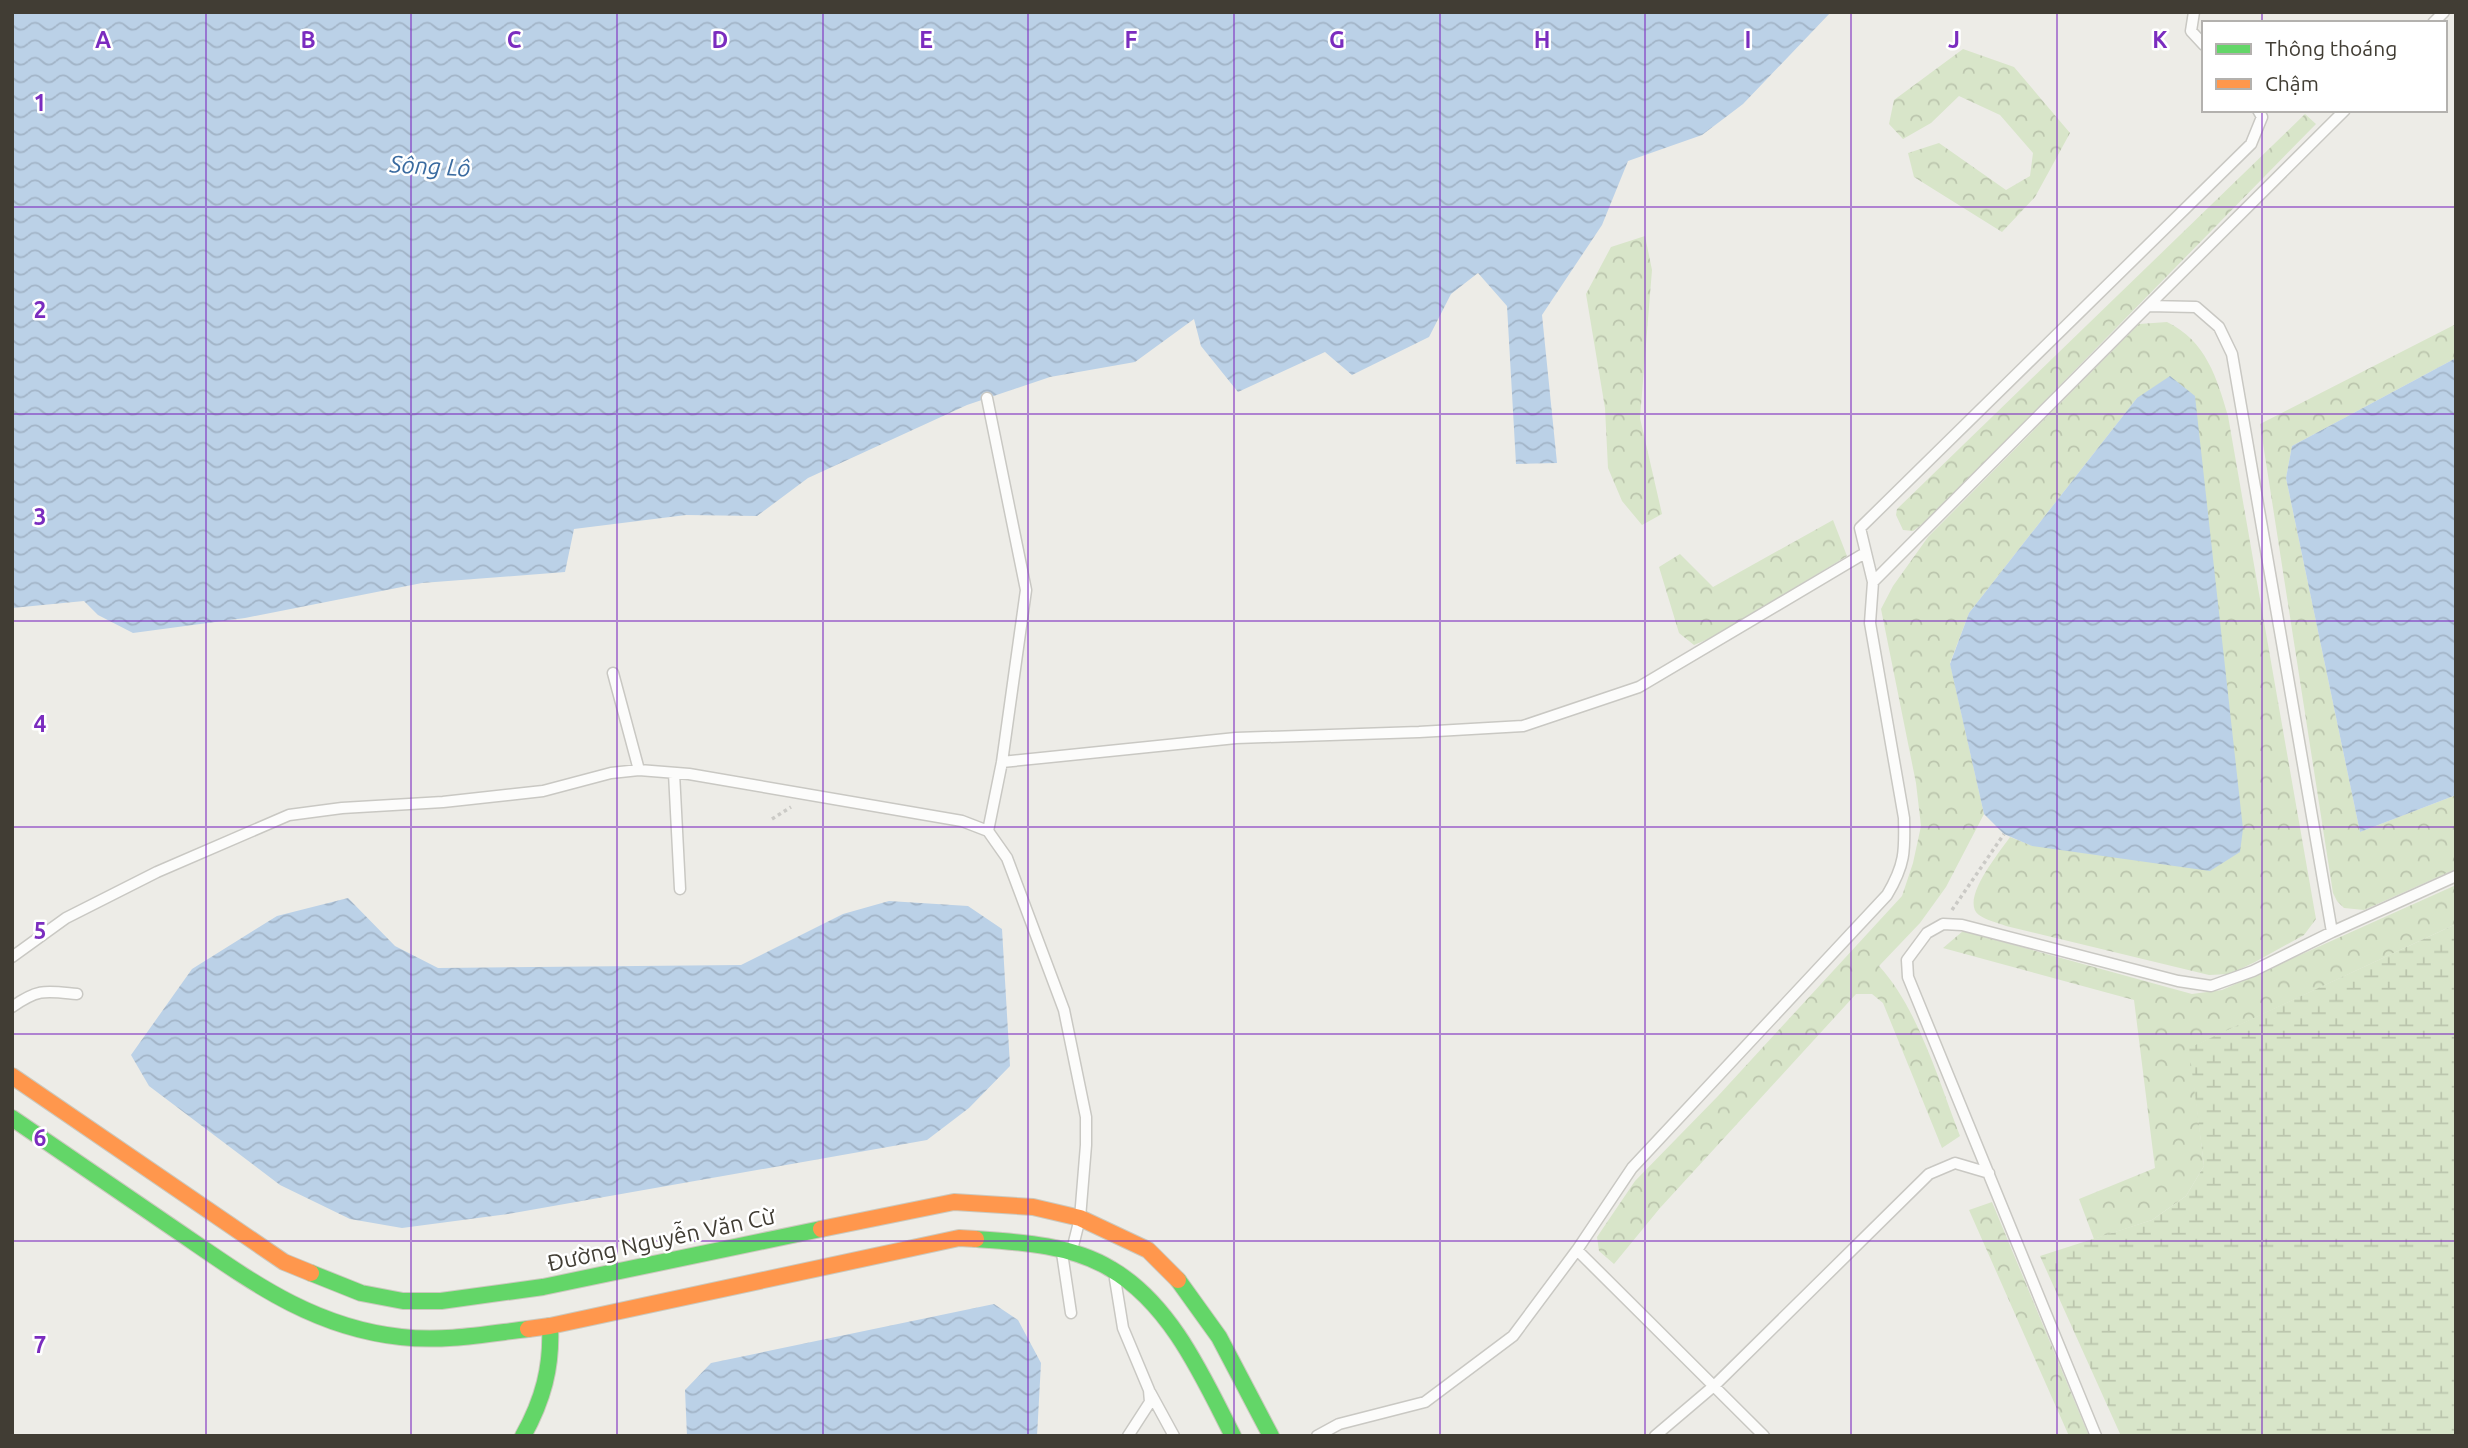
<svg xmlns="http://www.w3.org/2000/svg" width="2468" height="1448" font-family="Ubuntu,sans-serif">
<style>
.forest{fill:url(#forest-crowns)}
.wetland{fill:url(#wetland-marsh)}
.water{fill:url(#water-waves)}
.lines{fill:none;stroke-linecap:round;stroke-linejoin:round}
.lane-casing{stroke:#c9c8c3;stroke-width:13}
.fast-casing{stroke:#cbc9be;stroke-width:18}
.slow-casing{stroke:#cbc9be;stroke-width:18}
.path{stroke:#cbcac6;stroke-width:3.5;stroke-dasharray:3.5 3.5;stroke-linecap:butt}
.lane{stroke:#fcfcfb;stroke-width:10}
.fast{stroke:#63d668;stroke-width:16}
.slow{stroke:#ff974d;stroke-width:16}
.grid{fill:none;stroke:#7b2cbf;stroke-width:2;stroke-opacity:0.55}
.labels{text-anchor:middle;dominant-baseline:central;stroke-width:5;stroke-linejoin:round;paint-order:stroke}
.street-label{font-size:23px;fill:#413d34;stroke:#fff}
.water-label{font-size:24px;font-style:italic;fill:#3a6ba0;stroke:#fff}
.grid-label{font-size:23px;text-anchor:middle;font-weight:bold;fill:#7b2cbf;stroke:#fff;stroke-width:5;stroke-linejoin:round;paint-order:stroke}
</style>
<defs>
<pattern id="forest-crowns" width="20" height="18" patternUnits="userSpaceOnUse" patternTransform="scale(1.75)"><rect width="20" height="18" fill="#d8e5c9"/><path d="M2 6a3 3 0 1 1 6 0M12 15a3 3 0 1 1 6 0" fill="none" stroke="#bbc5ad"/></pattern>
<pattern id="wetland-marsh" width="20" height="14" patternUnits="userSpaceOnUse" patternTransform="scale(1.75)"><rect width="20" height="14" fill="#d8e5c9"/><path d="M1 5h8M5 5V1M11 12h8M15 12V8" fill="none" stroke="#bbc5ad"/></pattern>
<pattern id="water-waves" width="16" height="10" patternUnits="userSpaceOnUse" patternTransform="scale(1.75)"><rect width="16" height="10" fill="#bbd1e7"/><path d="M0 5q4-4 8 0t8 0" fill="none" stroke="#a2b4c7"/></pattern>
</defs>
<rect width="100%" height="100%" fill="#edece7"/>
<path class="forest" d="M 1963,49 L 2014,67 L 2070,133 L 2035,197 L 2002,232 L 1914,177 L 1908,153 L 1939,143 L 2006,190 L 2030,176 L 2033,153 L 2000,115 L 1959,96 L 1931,123 L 1903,139 L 1889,124 L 1894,100 Z
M 2305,114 L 2316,124 L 1928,520 L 1913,531 L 1903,530 L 1896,515 L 1897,509 Z
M 1645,236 L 1652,270 L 1640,418 L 1662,514 L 1642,525 L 1622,501 L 1608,468 L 1605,408 L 1586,294 L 1611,247 Z
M 2167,322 C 2206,341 2217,378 2228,416 L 2316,919 L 2304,935 L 2255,962 L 2230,974 L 2209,975 L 2006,926 C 1998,923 1986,920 1979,915 C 1959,900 2000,852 2010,837 L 2033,846 L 2137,398 L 1969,613 L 1950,663 L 1984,814 L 1946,887 L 1920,923 L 1879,966 C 1918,1008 1939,1082 1960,1136 L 1942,1148 L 1883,1003 L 1872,994 L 1856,994 L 1660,1208 L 1614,1264 L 1599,1251 L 1597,1237 L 1635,1181 L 1718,1096 L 1902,896 L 1913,863 L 1921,826 L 1916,783 L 1881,609 L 1893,586 L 1928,537 L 2139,324 Z
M 2456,324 L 2456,358 L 2292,446 L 2286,478 L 2360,832 L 2456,795 L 2456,869 L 2364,910 L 2344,908 L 2337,901 L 2333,893 L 2260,424 Z
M 1833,520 L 1847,556 L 1713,637 L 1694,645 L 1679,633 L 1659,567 L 1680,554 L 1713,587 Z
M 2456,885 L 2456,924 L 2190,1048 L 2204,1166 L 2186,1196 L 2152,1220 L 2094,1239 L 2079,1199 L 2155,1168 L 2134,1000 L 1943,948 L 1963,931 L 2192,994 L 2222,990 Z
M 1992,1202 L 2089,1436 L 2069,1436 L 1969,1210 Z"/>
<path class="wetland" d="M 2456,924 L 2456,1436 L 2121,1436 L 2040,1256 L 2152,1220 L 2186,1196 L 2204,1166 L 2189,1048 Z"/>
<path class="water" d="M 12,12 L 1831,12 L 1743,104 L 1702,135 L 1628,161 L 1602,225 L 1542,315 L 1557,463 L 1516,464 L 1507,306 L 1478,273 L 1451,294 L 1429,337 L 1352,375 L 1325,352 L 1238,392 L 1201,346 L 1194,319 L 1135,362 L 1050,377 L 967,405 L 808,478 L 757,516 L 686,515 L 574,529 L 565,572 L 422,583 L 245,618 L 133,633 L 98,615 L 84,601 L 12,608 Z
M 2456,358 L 2456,795 L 2360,832 L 2286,478 L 2292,446 Z
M 2170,376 L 2195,396 L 2243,829 L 2240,852 L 2210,871 L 2032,846 L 2004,834 L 1984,814 L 1950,664 L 1969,613 L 2137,398 Z
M 348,898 L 395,946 L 438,968 L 741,965 L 843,914 L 889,901 L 968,906 L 1002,929 L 1010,1066 L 969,1108 L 927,1140 L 508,1214 L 402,1228 L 350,1219 L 280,1185 L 149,1086 L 131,1055 L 192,969 L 277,916 Z
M 994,1304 L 1018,1320 L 1041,1363 L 1037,1436 L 687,1436 L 685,1390 L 711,1363 Z"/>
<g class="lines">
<g class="lane-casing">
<path id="lane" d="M 2194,12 L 2191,31 L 2204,45
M 2433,23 L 2444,12
M 2148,306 L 2345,110
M 987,398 L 1026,590 L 1002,762 L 988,831
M 1873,582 L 2148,306 L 2196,307 L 2219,327 L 2232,354 L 2332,932
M 613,673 L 639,770
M 1002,762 L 1236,738 L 1419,732 L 1523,726 L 1639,687 L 1865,553
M 674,773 L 680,889
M 12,957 L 66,918 L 157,872 L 289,815 L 342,808 L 443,802 L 543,791 L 611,773 L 639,770 L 689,774 L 962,821 L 988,831 L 1007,858 L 1064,1010 L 1086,1117 L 1086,1145 L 1080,1218 L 1072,1250
M 12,1007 C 39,988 46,991 77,994
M 1577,1250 L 1764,1436
M 1062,1253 L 1071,1313
M 1115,1279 L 1123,1328 L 1149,1390 L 1150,1402 L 1128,1436
M 1150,1392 L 1174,1436
M 1317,1436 L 1339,1424 L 1425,1402 L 1513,1336 L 1577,1250 L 1632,1168 L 1887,895 C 1905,865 1905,851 1904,818 L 1870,623 L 1873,582 L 1860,528 L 2251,144 L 2262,117 L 2258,110
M 1655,1436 L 1715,1385 L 1929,1174 L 1955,1163 L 1989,1173
M 2096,1436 L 1908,977 L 1907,960 L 1927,933 L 1943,924 L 1962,925 L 2178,981 L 2211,986 L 2253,971 L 2332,932 L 2456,876"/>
</g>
<g class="fast-casing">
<path id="fast" d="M 12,1118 C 65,1154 117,1190 170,1226 C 244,1276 308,1327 401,1337 C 444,1342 486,1334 528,1329
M 976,1239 C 1021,1242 1072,1245 1111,1269 C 1171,1304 1203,1377 1233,1436
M 311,1273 L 361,1293 L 403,1301 L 441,1301 L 543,1287 L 821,1229
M 1178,1280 L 1219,1337 L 1271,1436
M 523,1436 C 543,1400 552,1367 550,1326"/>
</g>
<g class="slow-casing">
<path id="slow" d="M 12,1076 L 284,1262 L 311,1273
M 821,1229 L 954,1202 L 1033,1207 L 1080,1218 L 1148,1250 L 1178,1280
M 528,1329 L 550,1326 L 959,1238 L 976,1239"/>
</g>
<path class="path" d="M 772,819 L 791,807
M 1952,910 L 2004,834"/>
<use href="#lane" class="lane"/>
<use href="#fast" class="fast"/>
<use href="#slow" class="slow"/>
</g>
<path class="grid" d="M 206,12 L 206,1436M 411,12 L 411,1436M 617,12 L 617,1436M 823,12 L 823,1436M 1028,12 L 1028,1436M 1234,12 L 1234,1436M 1440,12 L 1440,1436M 1645,12 L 1645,1436M 1851,12 L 1851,1436M 2057,12 L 2057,1436M 2262,12 L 2262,23M 2262,110 L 2262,1436M 12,207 L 2456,207M 12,414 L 2456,414M 12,621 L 2456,621M 12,827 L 2456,827M 12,1034 L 2456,1034M 12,1241 L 2456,1241"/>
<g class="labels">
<g class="street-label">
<text transform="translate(661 1239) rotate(-12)">Đường Nguyễn Văn Cừ</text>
</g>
<g class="water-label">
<text transform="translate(430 166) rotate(3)">Sông Lô</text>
</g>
</g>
<g class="grid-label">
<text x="103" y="48">A</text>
<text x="308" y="48">B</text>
<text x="514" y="48">C</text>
<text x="720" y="48">D</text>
<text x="926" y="48">E</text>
<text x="1131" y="48">F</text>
<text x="1337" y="48">G</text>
<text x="1542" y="48">H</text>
<text x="1748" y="48">I</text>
<text x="1954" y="48">J</text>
<text x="2160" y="48">K</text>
<text x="40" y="111">1</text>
<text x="40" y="318">2</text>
<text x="40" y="525">3</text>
<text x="40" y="732">4</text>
<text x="40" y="939">5</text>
<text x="40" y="1146">6</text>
<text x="40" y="1353">7</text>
</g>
<rect width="2468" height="1448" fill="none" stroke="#413d34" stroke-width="28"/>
<rect x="2202" y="21" width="245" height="91" fill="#ffffff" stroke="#b3b1ae" stroke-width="2"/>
<rect x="2216" y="44" width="35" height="10" fill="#63d668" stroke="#b3b1ae" stroke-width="2"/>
<text x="2265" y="56" font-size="21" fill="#413d34">Thông thoáng</text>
<rect x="2216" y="79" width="35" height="10" fill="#ff974d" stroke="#b3b1ae" stroke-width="2"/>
<text x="2265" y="91" font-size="21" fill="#413d34">Chậm</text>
</svg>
